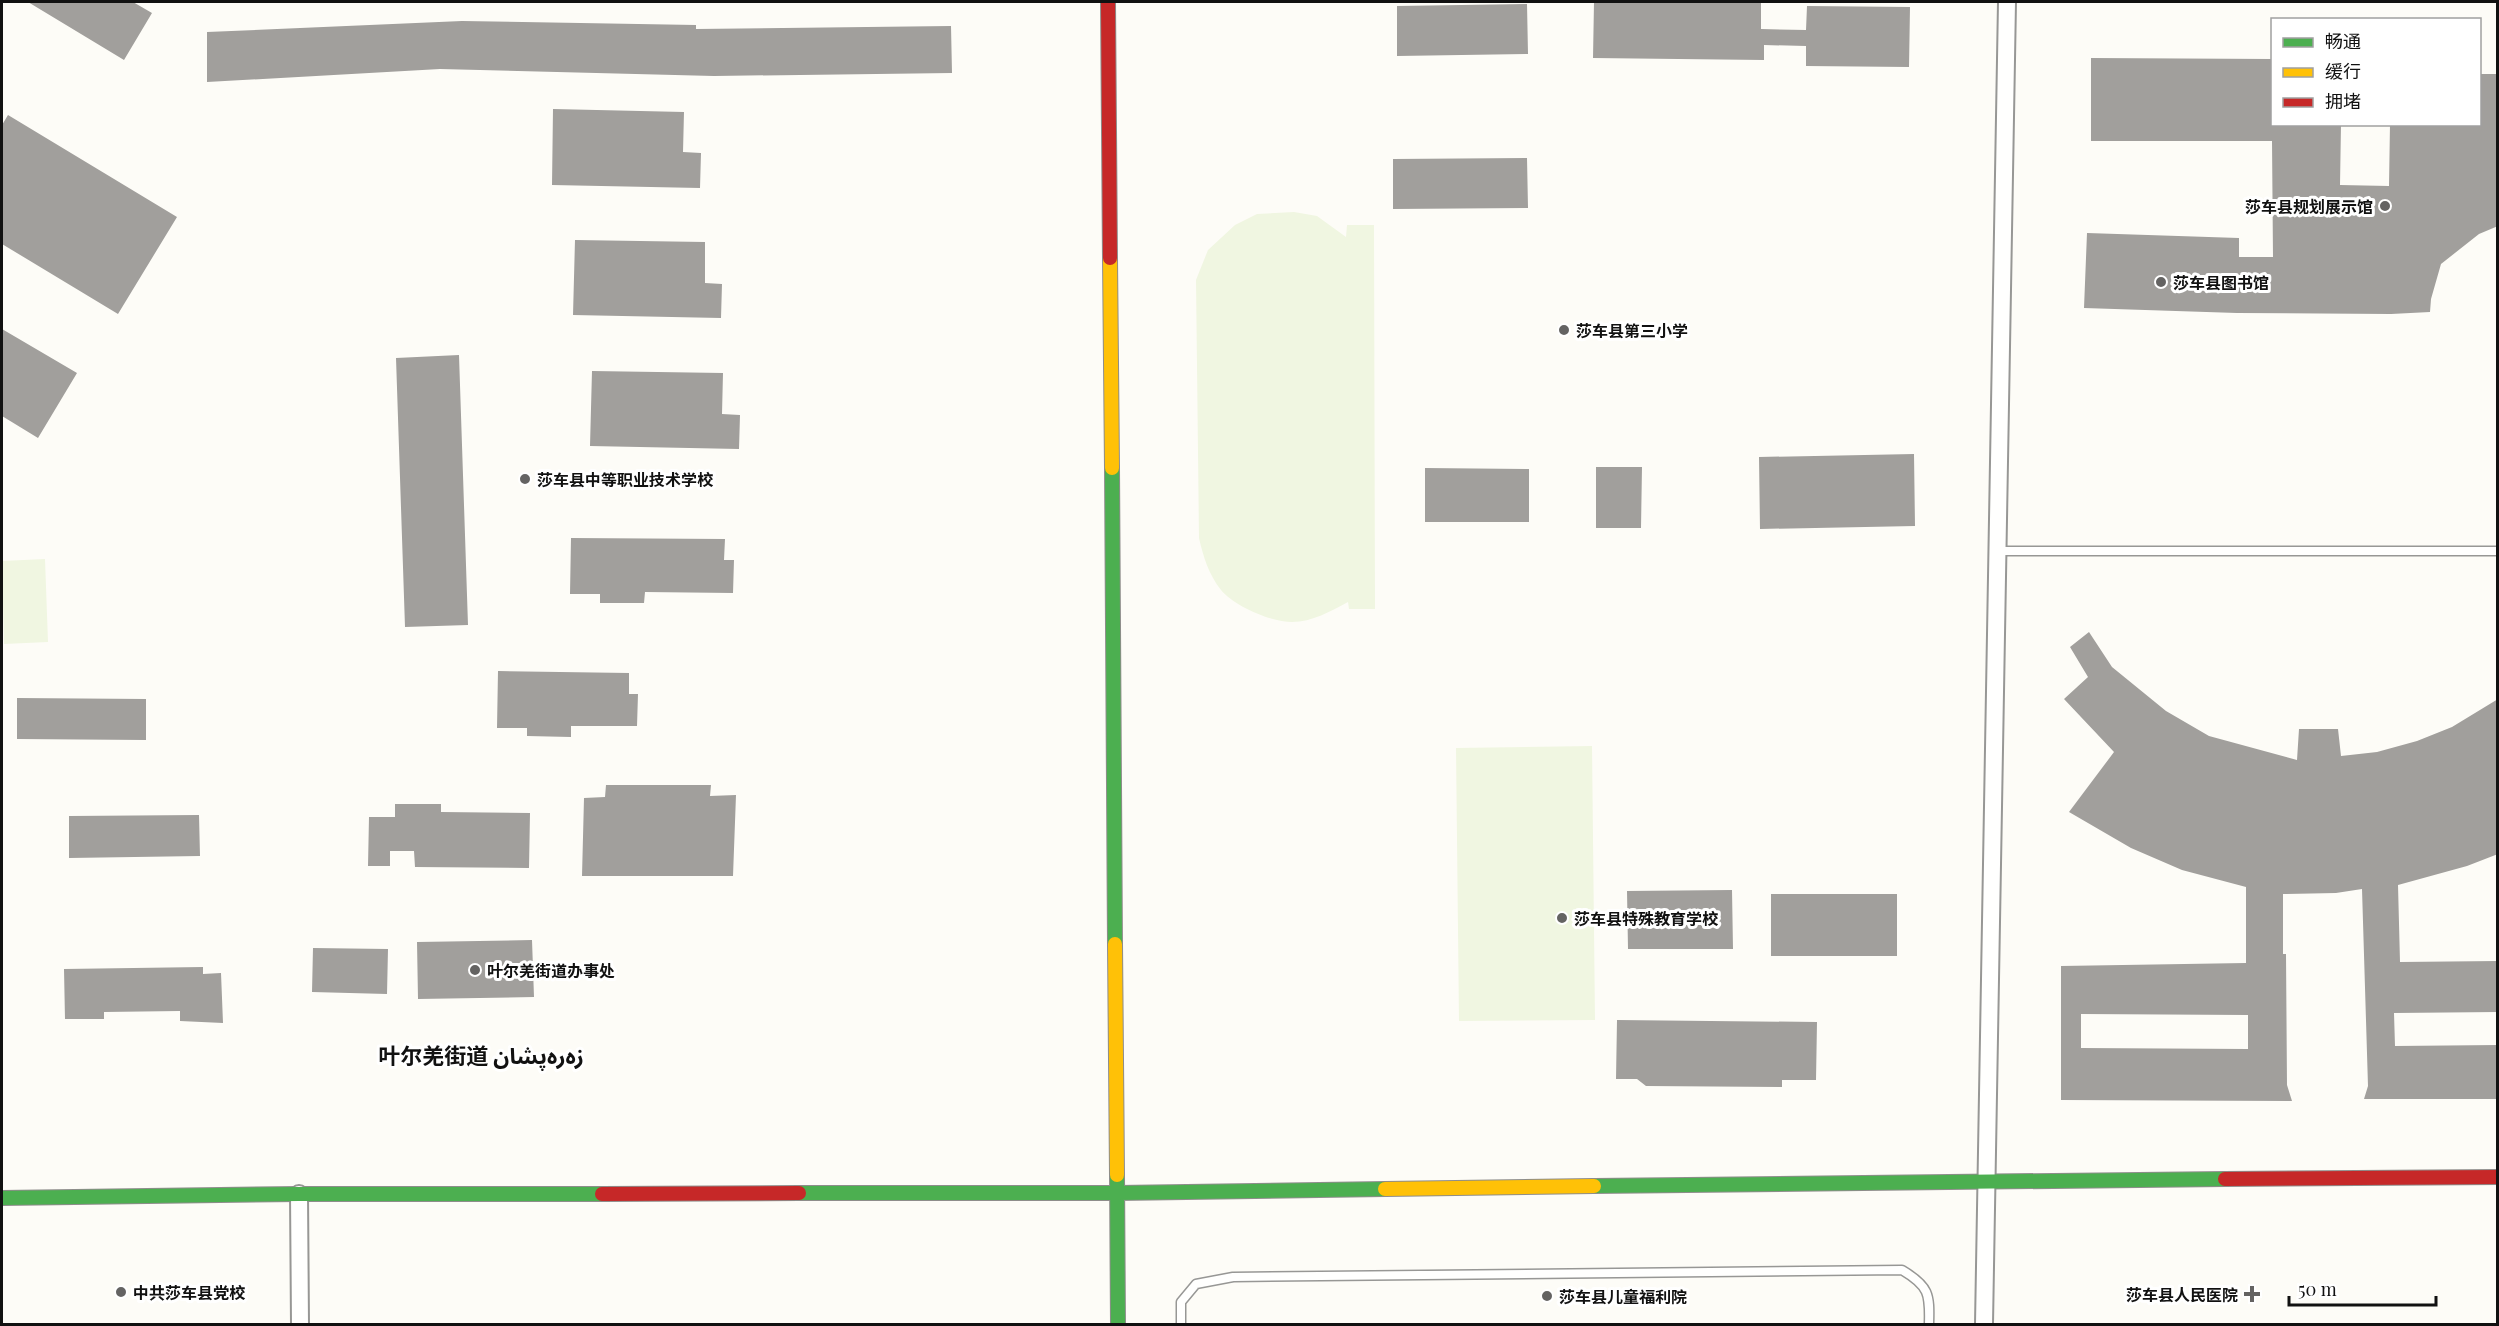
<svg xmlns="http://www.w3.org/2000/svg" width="2499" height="1326" font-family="'Playfair Display','Noto Sans Arabic','Noto Sans SC',serif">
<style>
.pitch{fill:#f0f6e1}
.building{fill:#a19f9c;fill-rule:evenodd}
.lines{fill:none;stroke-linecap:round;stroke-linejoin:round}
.lane-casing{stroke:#979795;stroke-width:11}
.street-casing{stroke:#979795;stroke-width:20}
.fast-casing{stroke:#8e8d8b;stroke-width:16}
.slow-casing{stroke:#8e8d8b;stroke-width:16}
.jam-casing{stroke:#8e8d8b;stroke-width:16}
.lane{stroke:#fffffe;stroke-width:8}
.street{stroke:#fffffe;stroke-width:16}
.fast{stroke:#4caf50;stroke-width:14}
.slow{stroke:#ffc107;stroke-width:14}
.jam{stroke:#c62828;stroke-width:14}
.poi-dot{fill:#646362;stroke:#fff;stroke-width:2}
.labels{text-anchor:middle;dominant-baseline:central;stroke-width:6;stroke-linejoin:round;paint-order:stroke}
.poi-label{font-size:16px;font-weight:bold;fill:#111;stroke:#fff;text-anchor:start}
.district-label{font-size:22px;font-weight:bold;fill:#111;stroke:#fff}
</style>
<rect width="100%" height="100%" fill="#fdfcf7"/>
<path class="pitch" d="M 1294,212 L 1317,216 L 1346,237 L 1347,225 L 1374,225 L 1375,609 L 1349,609 L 1348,602 C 1331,611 1312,622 1292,622 C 1271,622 1234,606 1221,590 C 1209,575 1203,556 1199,538 L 1196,280 L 1208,250 L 1235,225 L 1257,214 Z
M 45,559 L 48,642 L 4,644 L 2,561 Z
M 1592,746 L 1595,1020 L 1459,1021 L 1456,748 Z"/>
<path class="building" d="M 28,2 L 133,2 L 152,13 L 124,60 Z
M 1594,2 L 1761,2 L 1761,29 L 1806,30 L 1807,6 L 1910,7 L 1909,67 L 1806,66 L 1806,46 L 1764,45 L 1764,60 L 1593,58 Z
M 1527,4 L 1528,54 L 1397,56 L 1397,6 Z
M 462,21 L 696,25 L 696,29 L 951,26 L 952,73 L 714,76 L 440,69 L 207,82 L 207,32 Z
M 2091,58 L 2272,59 L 2272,124 L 2341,124 L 2340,185 L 2389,186 L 2390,124 L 2480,124 L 2480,74 L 2498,74 L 2498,226 L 2479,234 L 2441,264 L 2431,299 L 2430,312 L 2391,314 L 2237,313 L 2084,308 L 2087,233 L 2239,238 L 2239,257 L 2273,257 L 2272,141 L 2091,141 Z
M 553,109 L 684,112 L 683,152 L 701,153 L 700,188 L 552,185 Z
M 8,115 L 177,217 L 118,314 L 2,244 L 2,125 Z
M 1527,158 L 1528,208 L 1393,209 L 1393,159 Z
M 575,240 L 705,242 L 705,283 L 722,284 L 721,318 L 573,315 Z
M 2,329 L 77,373 L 38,438 L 2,416 Z
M 459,355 L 468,625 L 405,627 L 396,358 Z
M 592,371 L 723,373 L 722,414 L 740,415 L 739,449 L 590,446 Z
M 1914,454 L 1915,526 L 1760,529 L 1759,457 Z
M 1596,467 L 1642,467 L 1641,528 L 1596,528 Z
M 1425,468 L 1529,469 L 1529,522 L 1425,522 Z
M 571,538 L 725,539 L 724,560 L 734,560 L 733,593 L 645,592 L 644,603 L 600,603 L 600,594 L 570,594 Z
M 2089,632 L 2112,667 L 2166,711 L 2209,736 L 2297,760 L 2299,729 L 2338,729 L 2341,756 L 2377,752 L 2417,741 L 2452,727 L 2498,699 L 2498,854 L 2467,866 L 2398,885 L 2400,962 L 2498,961 L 2498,1012 L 2394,1013 L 2395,1046 L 2498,1045 L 2498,1099 L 2364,1099 L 2368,1086 L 2362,889 L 2336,893 L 2283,894 L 2283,954 L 2286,954 L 2287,1085 L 2292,1101 L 2061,1100 L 2061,966 L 2246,963 L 2246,887 L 2182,870 L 2131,848 L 2069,812 L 2114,752 L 2064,699 L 2088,677 L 2070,647 ZM 2081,1014 L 2248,1015 L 2248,1049 L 2081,1048 Z
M 498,671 L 629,673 L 629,694 L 638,694 L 637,726 L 571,726 L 571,737 L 527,736 L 527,728 L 497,728 Z
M 17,698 L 146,699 L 146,740 L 17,739 Z
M 606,785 L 711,785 L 710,796 L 736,795 L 733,876 L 582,876 L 584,798 L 605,797 Z
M 395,804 L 441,804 L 441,812 L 530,813 L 529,868 L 415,867 L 414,851 L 390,851 L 390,866 L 368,866 L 369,817 L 395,817 Z
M 199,815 L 200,856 L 69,858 L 69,816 Z
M 1732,890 L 1733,949 L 1628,949 L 1627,891 Z
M 1771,894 L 1897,894 L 1897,956 L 1771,956 Z
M 532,940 L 534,997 L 418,999 L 417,942 Z
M 313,948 L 388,949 L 387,994 L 312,992 Z
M 203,967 L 203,974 L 221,973 L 223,1023 L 180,1021 L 180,1011 L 104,1012 L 104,1019 L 65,1019 L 64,969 Z
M 1617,1020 L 1817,1022 L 1816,1080 L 1782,1080 L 1782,1087 L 1646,1086 L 1637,1079 L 1616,1079 Z"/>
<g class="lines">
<g class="lane-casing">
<path id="lane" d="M 1997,551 L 2498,551
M 1181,1324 L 1181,1302 L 1196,1284 L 1233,1277 L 1902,1270 C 1929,1286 1930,1294 1929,1324"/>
</g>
<g class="street-casing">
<path id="street" d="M 299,1194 L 300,1324
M 1984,1324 L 2007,2"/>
</g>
<g class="fast-casing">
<path id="fast" d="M 1112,468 L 1115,944
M 1117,1175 L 1118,1324
M 1594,1186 L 2225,1179
M 799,1193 L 1118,1193 L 1385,1189
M 2,1198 L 299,1194 L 602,1194"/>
</g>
<g class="slow-casing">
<path id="slow" d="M 1110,258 L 1112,468
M 1115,944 L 1117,1175
M 1385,1189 L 1594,1186"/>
</g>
<g class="jam-casing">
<path id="jam" d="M 1108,2 L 1110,258
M 2225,1179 L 2498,1177
M 602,1194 L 799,1193"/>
</g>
<use href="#lane" class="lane"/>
<use href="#street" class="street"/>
<use href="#fast" class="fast"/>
<use href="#slow" class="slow"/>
<use href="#jam" class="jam"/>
</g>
<g class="poi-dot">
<circle cx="2385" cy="206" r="6"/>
<circle cx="2161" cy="282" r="6"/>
<circle cx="1564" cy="330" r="6"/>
<circle cx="525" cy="479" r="6"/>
<circle cx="1562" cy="918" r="6"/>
<circle cx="475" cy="970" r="6"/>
<circle cx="121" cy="1292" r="6"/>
<path d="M2249 1285h6v6h6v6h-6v6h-6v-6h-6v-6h6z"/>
<circle cx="1547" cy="1296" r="6"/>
</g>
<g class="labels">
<g class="poi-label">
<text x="2373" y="206" text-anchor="end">莎车县规划展示馆</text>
<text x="2173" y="282">莎车县图书馆</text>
<text x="1576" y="330">莎车县第三小学</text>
<text x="537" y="479">莎车县中等职业技术学校</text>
<text x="1574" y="918">莎车县特殊教育学校</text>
<text x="487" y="970">叶尔羌街道办事处</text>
<text x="133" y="1292">中共莎车县党校</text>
<text x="2238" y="1294" text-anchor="end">莎车县人民医院</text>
<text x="1559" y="1296">莎车县儿童福利院</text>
</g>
<g class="district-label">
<text x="481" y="1055">叶尔羌街道 زەرەپشان</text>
</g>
</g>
<rect width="2499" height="1326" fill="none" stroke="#111111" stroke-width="6"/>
<rect x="2271" y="18" width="210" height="108" fill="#ffffff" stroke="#a0a0a0" stroke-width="1.5"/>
<rect x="2283" y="38" width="30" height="9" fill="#4caf50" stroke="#a0a0a0" stroke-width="1.5"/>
<text x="2325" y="48" font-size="18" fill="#111111">畅通</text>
<rect x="2283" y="68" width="30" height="9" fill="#ffc107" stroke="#a0a0a0" stroke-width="1.5"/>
<text x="2325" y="78" font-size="18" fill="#111111">缓行</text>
<rect x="2283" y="98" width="30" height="9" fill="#c62828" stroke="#a0a0a0" stroke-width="1.5"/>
<text x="2325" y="108" font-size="18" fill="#111111">拥堵</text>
<path d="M2289 1296v9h147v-9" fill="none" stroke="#111111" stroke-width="3"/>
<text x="2298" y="1296" font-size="18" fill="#111111" stroke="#ffffff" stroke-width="4.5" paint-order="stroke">50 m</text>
</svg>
